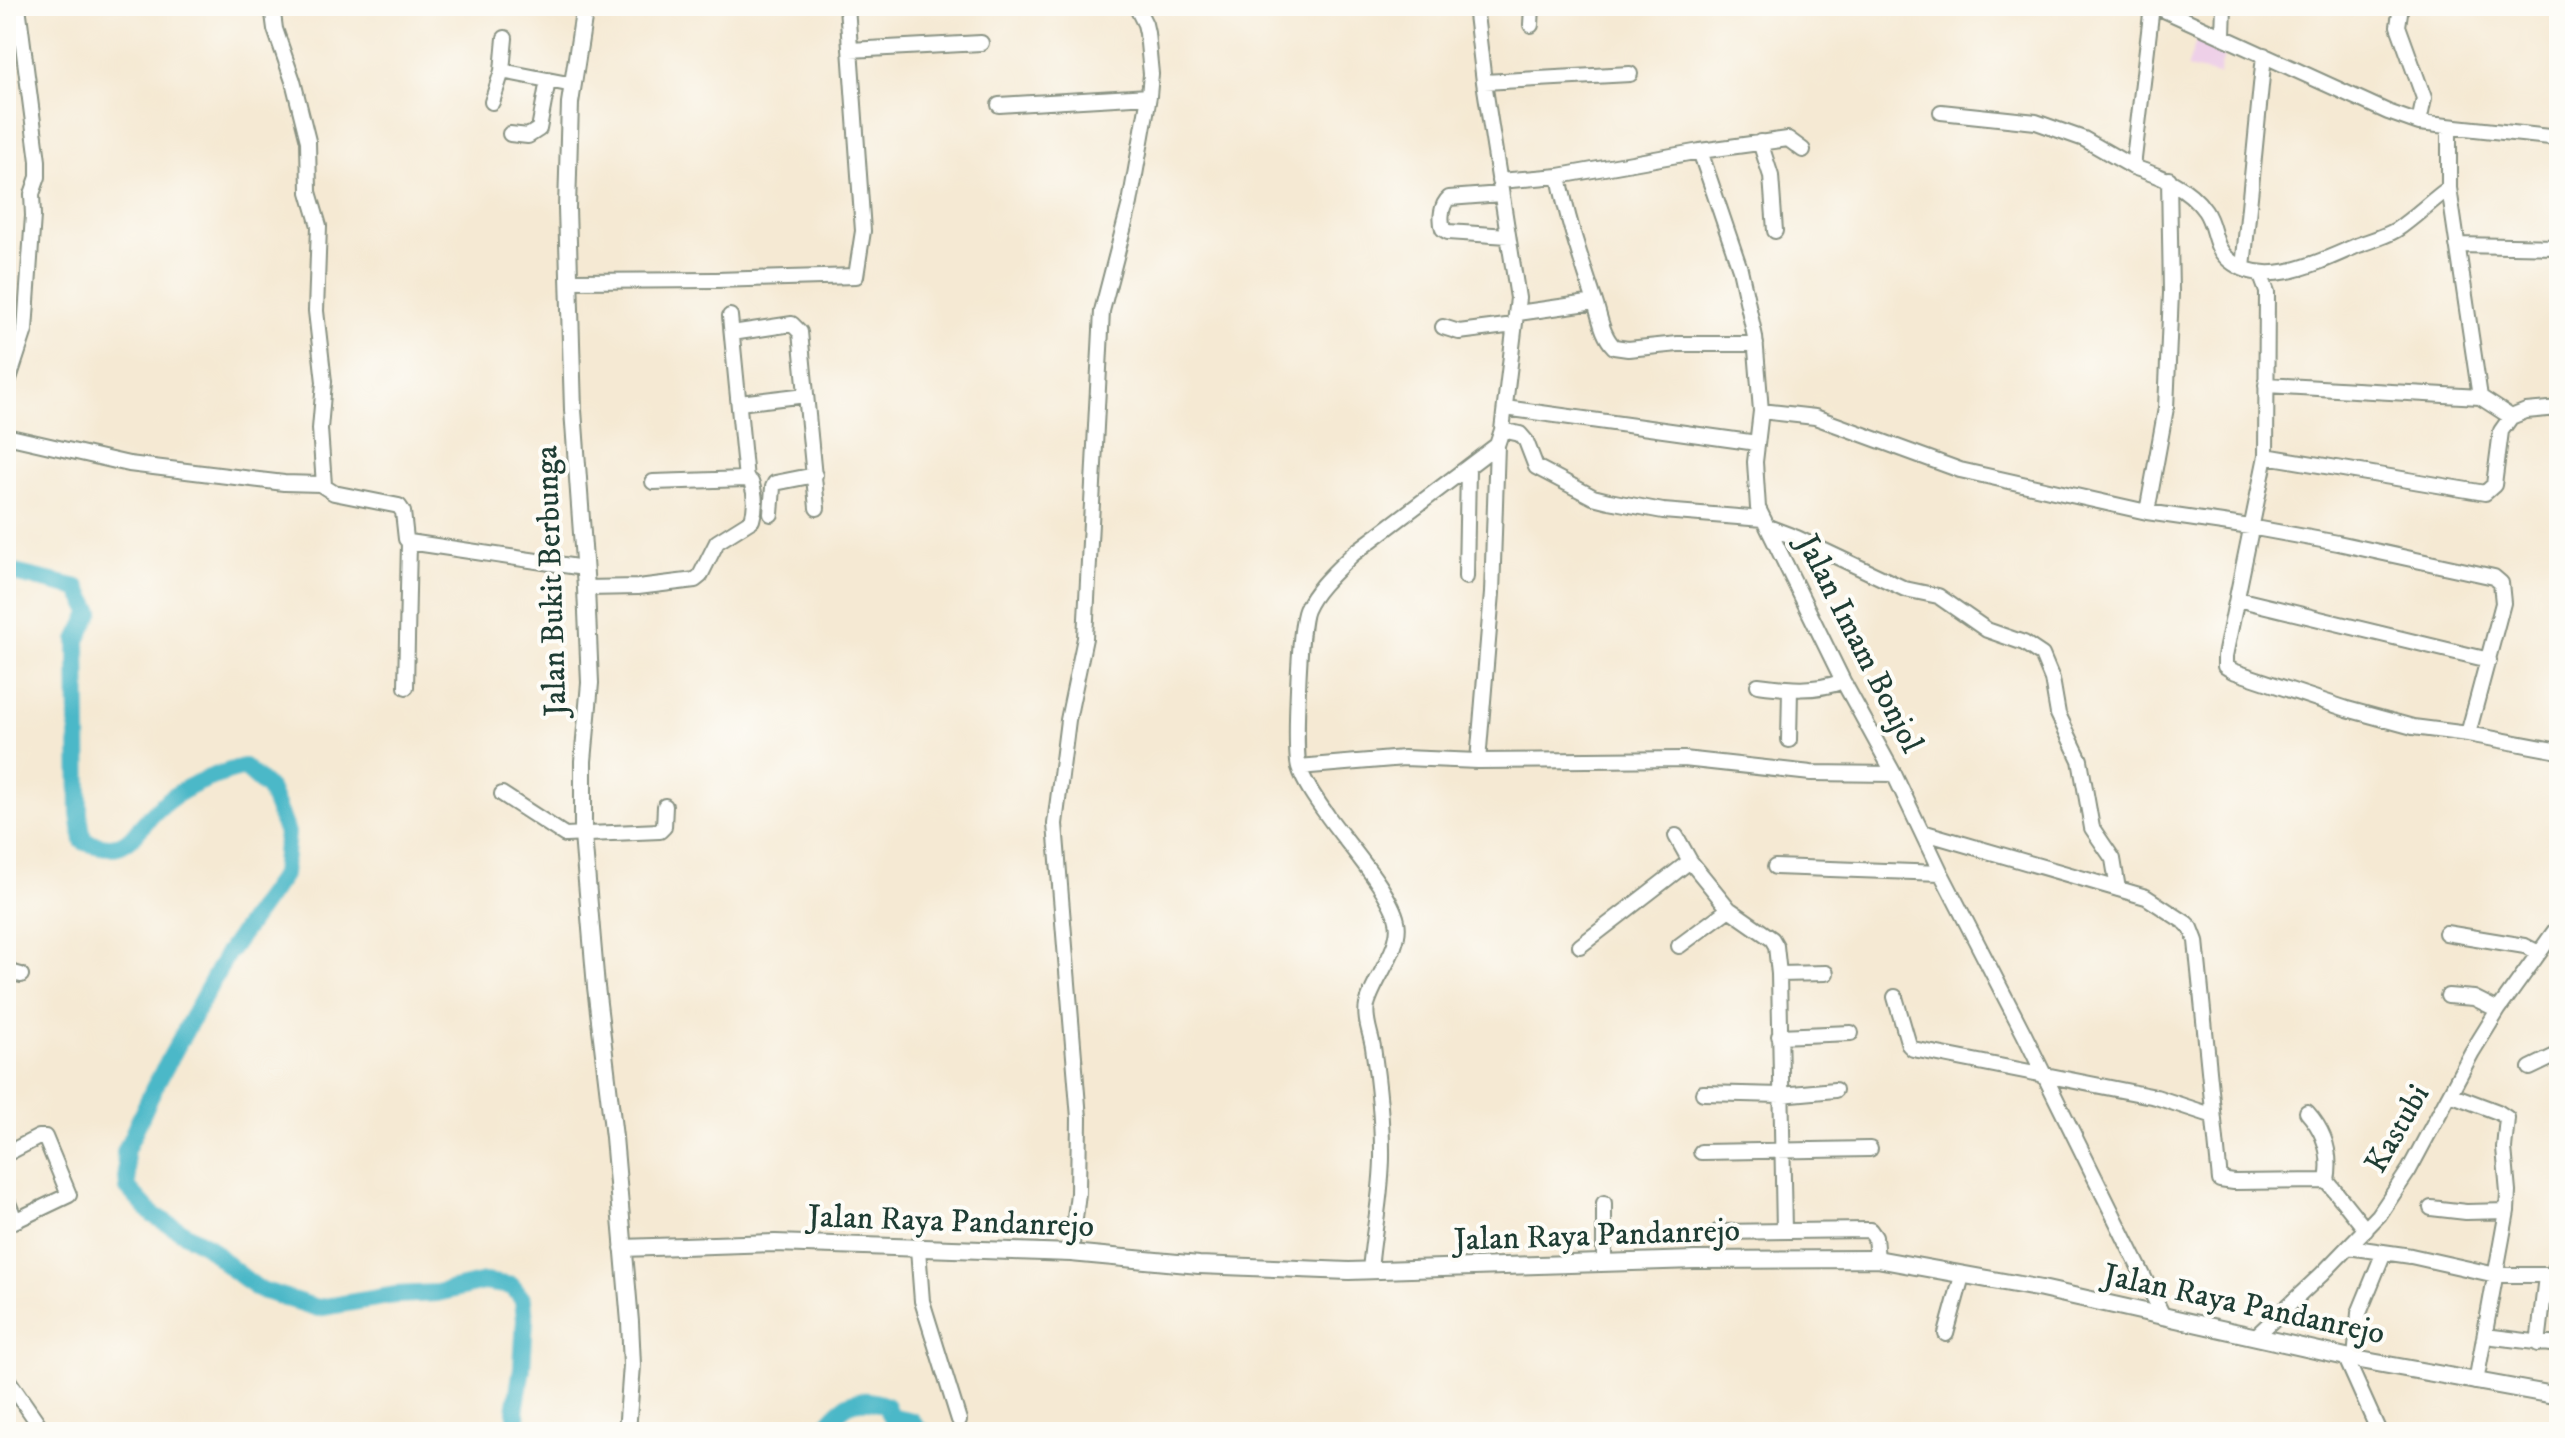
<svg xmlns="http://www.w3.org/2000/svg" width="2565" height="1438" font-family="'IM FELL DW Pica',serif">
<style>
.built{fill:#eed0e8}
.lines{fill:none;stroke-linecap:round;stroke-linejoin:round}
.river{stroke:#4cb8c8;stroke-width:18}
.minor-casing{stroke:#8a9384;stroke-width:18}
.major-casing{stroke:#8a9384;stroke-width:20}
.minor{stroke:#fff;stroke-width:14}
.major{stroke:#fff;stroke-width:16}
.labels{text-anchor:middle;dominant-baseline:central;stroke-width:8;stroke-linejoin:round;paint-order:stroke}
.street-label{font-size:32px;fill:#1f3d34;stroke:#fdfcf7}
</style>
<rect width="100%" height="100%" fill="#fdfcf7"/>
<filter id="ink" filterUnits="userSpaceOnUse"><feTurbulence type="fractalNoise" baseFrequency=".0125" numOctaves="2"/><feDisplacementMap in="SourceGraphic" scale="16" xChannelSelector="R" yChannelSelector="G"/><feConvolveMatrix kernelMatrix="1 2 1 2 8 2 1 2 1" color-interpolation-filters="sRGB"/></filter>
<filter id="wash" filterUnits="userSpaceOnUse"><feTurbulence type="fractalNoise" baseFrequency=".006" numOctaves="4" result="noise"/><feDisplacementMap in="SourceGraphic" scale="32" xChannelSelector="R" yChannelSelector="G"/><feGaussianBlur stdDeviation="1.8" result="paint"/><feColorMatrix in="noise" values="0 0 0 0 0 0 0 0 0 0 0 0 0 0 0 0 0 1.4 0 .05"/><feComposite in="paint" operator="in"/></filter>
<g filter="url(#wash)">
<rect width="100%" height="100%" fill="#f5e9d3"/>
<path class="built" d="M 2197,38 L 2226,49 L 2219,75 L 2187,68 Z"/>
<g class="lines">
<path class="river" d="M 6,571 L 78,588 L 91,612 L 77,640 L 79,814 L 83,841 C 131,859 130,833 160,807 C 183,786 214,775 244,767 L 269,789 L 287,833 L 283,875 L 227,954 L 154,1088 L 125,1152 L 128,1188 L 153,1215 L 207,1246 L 232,1269 L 258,1289 L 318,1308 L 395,1295 L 437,1293 L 484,1282 L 512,1286 L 523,1300 L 525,1319 L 522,1368 L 515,1411 L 520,1432
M 821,1432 C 841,1407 853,1392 886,1406 L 890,1416 L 912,1421 L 918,1430 L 924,1432"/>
</g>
</g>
<g filter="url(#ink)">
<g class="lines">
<g class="minor-casing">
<path id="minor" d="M 272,6 L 275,29 L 293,81 L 308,141 L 309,192 L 319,226 L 316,311 L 324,382 L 320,429 L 324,485
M 2152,6 L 2133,167 C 2160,176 2188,186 2205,211 C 2216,227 2212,246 2229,260 C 2265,290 2319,262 2356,246 C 2369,241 2384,237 2396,230 C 2414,218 2431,201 2449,188 L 2449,127
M 2155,6 L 2388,112 L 2419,123 L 2559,138
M 2401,6 L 2398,26 L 2424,98 L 2419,123
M 1531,25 L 1532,6
M 2223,35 L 2224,6
M 850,50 L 981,43
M 502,71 L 573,85
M 1484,82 L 1630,74
M 492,102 L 502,71 L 505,38
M 999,105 L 1149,96
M 1941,112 L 2036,122 L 2084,139 L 2133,167
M 510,134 L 528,136 L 539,129 L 548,80
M 1760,142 L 1771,176 L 1775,231
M 1700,151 L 1788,139 L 1803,150
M 1559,176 C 1567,219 1581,259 1595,302 C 1600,317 1602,335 1614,347 L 1628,349 L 1678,344 L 1756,344
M 1499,181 L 1559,176 L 1700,151 L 1740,269 L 1755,337 L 1761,411 L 1755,462 L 1758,508 L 1843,681 L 1894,774 L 1941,873 L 2024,1034 L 2163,1316
M 2449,188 L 2480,397 L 2511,417 L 2526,411 L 2559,408
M 1501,194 L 1449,198 C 1441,205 1440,219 1443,229 L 1448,232 L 1508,236
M 2457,245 L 2559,247
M 2243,268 L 2264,55
M 2260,273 L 2267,292 L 2266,456 L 2225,656 L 2225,666 L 2233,671 L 2347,709 L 2413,727 L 2468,734 L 2559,751
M 571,281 L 716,280 L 856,276 L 863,231 L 847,6
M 1518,313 L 1595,302
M 730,316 L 746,479
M 1443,327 L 1459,332 L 1514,325
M 732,333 L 792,324 L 800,332 L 817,508
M 2266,385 L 2480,397
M 6,388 L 25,330 L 33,216 L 32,194 L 38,177 L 38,161 L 18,6
M 739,403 L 806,395
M 1505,408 L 1757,443
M 1761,411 L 1815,417 L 1960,470 L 2147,512 L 2250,527 L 2338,543 L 2494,577 L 2501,583 L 2503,603 L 2468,734
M 1502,430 L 1520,434 L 1526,441 L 1536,467 L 1593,497 L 1609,501 L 1663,511 L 1763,519
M 6,436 L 129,464 L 284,483 L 320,484 L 334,493 L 399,506 L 403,512 L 406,539 L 409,542 L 406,687
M 1497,445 L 1492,593 L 1478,761 L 1684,759 L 1811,773 L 1894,774
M 2266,456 L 2485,493 L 2494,485 L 2501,431 L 2511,417
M 2147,512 L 2166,408 L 2171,293 L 2169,179
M 771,514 L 773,487 L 775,483 L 815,475
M 1768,527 L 1797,538 L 1905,589 L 1938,596 L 1987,630 L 2024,643 L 2042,655 L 2052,679 L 2058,714 L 2080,760 L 2092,828 L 2113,859 L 2118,889
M 409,542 L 584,568
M 1466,577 L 1468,468
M 586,588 L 638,587 L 695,580 L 700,576 L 717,542 L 752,520 C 756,507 756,495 751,482 L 746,479 L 653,482
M 2237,599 L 2489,660
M 1758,685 C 1788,689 1815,692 1843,681
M 1789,740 L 1790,689
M 1299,767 L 1404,758 L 1478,761
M 502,794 L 565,835 L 660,831 L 664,827 L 665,806
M 1922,832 L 2146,897 L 2186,923 L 2191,928 L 2196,941 L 2220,1180 L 2234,1182 L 2327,1181 L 2366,1230
M 1690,861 L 1729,909
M 1775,867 L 1941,873
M 2446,933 L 2525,946 L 2539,953
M 1580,946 L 1690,861 L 1676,836
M 1679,946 L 1729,909 L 1772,939 L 1776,946 L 1779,974 L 1784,1231
M 6,971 L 21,975
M 1779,974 L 1826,973
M 2448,996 L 2474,998 L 2498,1010
M 1895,997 L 1909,1045 L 1913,1049 L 2156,1097 L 2211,1115
M 1779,1036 L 1851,1033
M 2530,1068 L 2559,1054
M 1703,1093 L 1781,1095 L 1835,1090
M 2450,1094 L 2498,1112 L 2507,1118 L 2504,1148 L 2508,1192 L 2507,1211
M 2307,1112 C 2325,1132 2332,1154 2327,1181
M 1701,1152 L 1870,1149
M 6,1154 L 39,1137 L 45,1137 L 69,1195 L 6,1225
M 6,1198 L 15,1220
M 2431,1208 L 2466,1212 L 2507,1211 L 2476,1382
M 1717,1232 L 1870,1230 L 1875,1237 L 1877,1259
M 2348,1247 L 2411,1256 L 2496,1275 L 2559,1275
M 918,1249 L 922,1301 L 959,1420
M 1071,1253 L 1078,1193 L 1079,1118 L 1055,824 L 1068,720 L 1085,638 L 1102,311 L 1130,203 L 1149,96 L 1151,74 L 1147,33 L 1145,24 L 1136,6
M 1604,1263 L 1604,1203
M 1370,1271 C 1373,1231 1383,1190 1382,1150 C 1382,1116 1378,1081 1373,1047 C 1371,1034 1364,1019 1367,1005 C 1373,980 1403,946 1397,921 C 1391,892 1345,841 1327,815 C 1317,801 1304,783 1299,767 C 1294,750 1299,626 1306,610 C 1315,589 1337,570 1353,554 L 1497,445 L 1502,430 L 1518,298 L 1484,82 L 1475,6
M 2553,1276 L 2559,1256
M 1946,1334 L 1962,1276
M 2485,1336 L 2559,1345
M 2255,1337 L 2322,1274 L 2379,1215 L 2409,1170 L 2472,1052 L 2498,1010 L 2559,925
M 2538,1344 L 2546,1276
M 2345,1356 L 2379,1432
M 2355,1359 L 2359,1313 L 2384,1252
M 6,1377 L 44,1432"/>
</g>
<g class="major-casing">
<path id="major" d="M 585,6 L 570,103 L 567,208 L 573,410 L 586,588 L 590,683 L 583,761 L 583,835 L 596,987 L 614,1137 L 630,1322 L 632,1365 L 627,1432
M 623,1248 L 775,1243 L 1071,1253 L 1199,1265 L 1349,1271 L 1695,1260 L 1877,1259 L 2042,1289 L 2355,1359 L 2559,1396"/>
</g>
<use href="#minor" class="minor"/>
<use href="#major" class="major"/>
</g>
</g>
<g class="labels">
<g class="street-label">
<text transform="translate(552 581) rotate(-92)">Jalan Bukit Berbunga</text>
<text transform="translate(1859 644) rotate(63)">Jalan Imam Bonjol</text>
<text transform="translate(2398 1129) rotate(-60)">Kastubi</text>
<text transform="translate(951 1222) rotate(2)">Jalan Raya Pandanrejo</text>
<text transform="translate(1597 1236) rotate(-2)">Jalan Raya Pandanrejo</text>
<text transform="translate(2244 1305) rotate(12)">Jalan Raya Pandanrejo</text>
</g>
</g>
<rect width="2565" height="1438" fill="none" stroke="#fdfcf7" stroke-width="32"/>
</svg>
